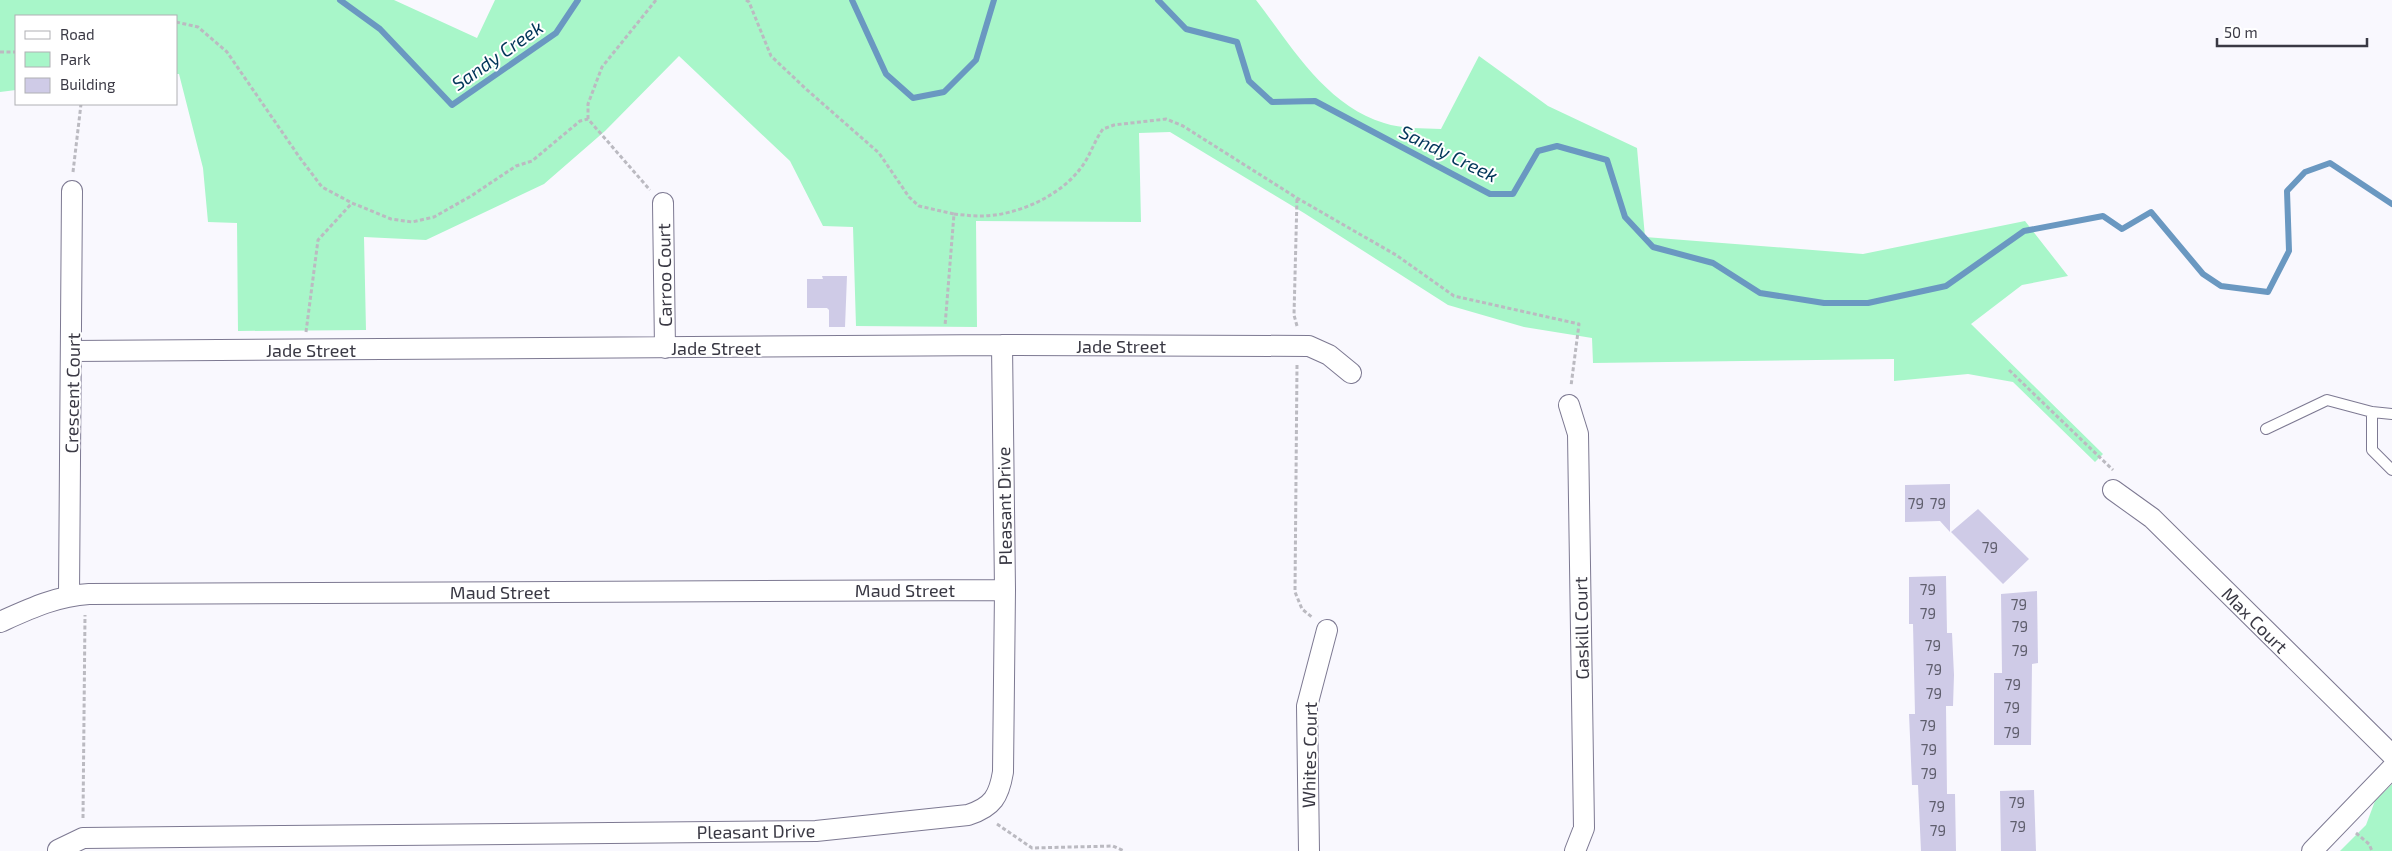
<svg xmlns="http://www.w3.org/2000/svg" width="2392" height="851" font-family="'Exo 2',sans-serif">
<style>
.green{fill:#a8f6c9}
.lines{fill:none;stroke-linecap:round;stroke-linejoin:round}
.stream{stroke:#6a98c1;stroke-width:6}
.building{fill:#cfcbe7}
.lane-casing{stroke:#7d7992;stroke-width:12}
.street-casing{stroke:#7d7992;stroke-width:22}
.path{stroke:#bbbac1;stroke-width:3;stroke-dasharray:4 2.5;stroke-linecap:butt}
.lane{stroke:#fff;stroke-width:10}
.street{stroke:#fff;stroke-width:20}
.labels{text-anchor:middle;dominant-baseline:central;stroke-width:4;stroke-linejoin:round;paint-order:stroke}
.number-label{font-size:15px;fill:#5f5e6d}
.street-label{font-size:18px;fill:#3a3944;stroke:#fff}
.water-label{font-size:19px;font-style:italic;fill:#023659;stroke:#fff}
</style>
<rect width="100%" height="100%" fill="#f9f8fe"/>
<path class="green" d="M 0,0 L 394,0 L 477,38 L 495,0 L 1256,0 C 1291,45 1325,105 1384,123 C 1402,129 1422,128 1441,129 L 1479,56 L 1548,106 L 1637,148 L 1645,237 L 1863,254 L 2025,221 L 2068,276 L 2022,285 L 1971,324 L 2103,454 L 2095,462 L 2013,382 L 1968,374 L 1894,381 L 1894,359 L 1593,363 L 1592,338 L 1524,327 L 1448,305 L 1304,213 L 1170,132 L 1139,133 L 1141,222 L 976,221 L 977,327 L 856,326 L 853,227 L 823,226 L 790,161 L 679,56 L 605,131 L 544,184 L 426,240 L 364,237 L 366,330 L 238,331 L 237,223 L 208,222 L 203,168 L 179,74 L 176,74 L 176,16 L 16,16 L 16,90 L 0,92 Z
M 2392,784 L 2392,851 L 2340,851 L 2366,825 L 2375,801 Z"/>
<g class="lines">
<path class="stream" d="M 340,0 L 380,29 L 452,105 L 556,33 L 578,0
M 852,0 L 886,74 L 913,98 L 944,92 L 976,60 L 994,0
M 1158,0 L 1186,29 L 1237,42 L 1249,81 L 1272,102 L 1315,101 L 1490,194 L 1513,194 L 1538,151 L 1557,146 L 1607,160 L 1625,217 L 1653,247 L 1713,263 L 1760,293 L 1824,303 L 1868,303 L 1946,286 L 2024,231 L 2103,216 L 2122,229 L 2151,212 L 2203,274 L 2221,286 L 2268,292 L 2289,251 L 2287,191 L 2305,172 L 2330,163 L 2392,204"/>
</g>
<path class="building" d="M 822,276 L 847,276 L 845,327 L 829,327 L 829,310 L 827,308 L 807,308 L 807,279 L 823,279 Z
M 1950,484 L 1950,532 L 1940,521 L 1905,522 L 1905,485 Z
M 1978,509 L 2029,559 L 2003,584 L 1951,532 Z
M 1946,576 L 1947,633 L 1952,633 L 1954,675 L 1953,706 L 1946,706 L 1947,794 L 1955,794 L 1956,851 L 1921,851 L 1918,785 L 1912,785 L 1910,737 L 1909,714 L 1915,714 L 1913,624 L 1909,624 L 1909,577 Z
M 2037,591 L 2038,663 L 2032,664 L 2031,745 L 1994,745 L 1994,673 L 2002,673 L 2001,594 Z
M 2034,790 L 2036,851 L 2001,851 L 2000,791 Z"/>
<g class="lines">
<g class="lane-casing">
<path id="lane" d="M 2392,414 L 2372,412 L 2372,450 L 2392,470
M 2266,429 L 2327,400 L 2372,412"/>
</g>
<g class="street-casing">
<path id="street" d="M 663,203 L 665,348
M 72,351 L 1002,345 L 1309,346 L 1329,355 L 1351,373
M 1569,405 L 1578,434 L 1584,828 L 1575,851
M 2113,490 L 2152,518 L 2392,755
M 69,595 L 72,191
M 0,622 C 29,609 56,596 89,594 L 1005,590
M 58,850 L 83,838 L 816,831 L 968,815 C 993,807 999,796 1003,772 L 1005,590 L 1002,345
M 1309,851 L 1307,706 L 1327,630
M 2312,851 L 2392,768"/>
</g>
<path class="path" d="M 746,0 L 749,2 L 771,56 L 806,89 L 879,153 L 909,197 L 919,206 L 954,214 L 945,326
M 176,22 L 198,27 L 227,52 L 300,158 L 322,187 L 352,203 L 391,219 L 412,222 L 434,217 L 471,196 L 516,166 L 532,161 L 580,121 L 588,119 L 650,190
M 0,52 L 16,52
M 588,119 L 588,104 L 602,67 L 656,0
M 73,172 L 81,104
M 954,214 C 963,215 972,216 981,216 C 1015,216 1059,197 1080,169 C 1090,157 1094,141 1103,129 L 1114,125 L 1166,119 L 1183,126 L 1297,198 L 1396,255 L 1454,296 L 1579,324 L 1571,386
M 1297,326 L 1294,315 L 1297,198
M 306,332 L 318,240 L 352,203
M 1297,365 L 1295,592 L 1302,609 L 1313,618
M 2009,370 L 2113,470
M 83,818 L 85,615
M 997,824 L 1032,848 L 1113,846 L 1124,851
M 2356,833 L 2369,844 L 2372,851"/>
<use href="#lane" class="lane"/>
<use href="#street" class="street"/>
</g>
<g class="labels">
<g class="number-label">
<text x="1916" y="503">79</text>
<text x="1938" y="503">79</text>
<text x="1990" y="547">79</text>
<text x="1928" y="589">79</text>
<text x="2019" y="604">79</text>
<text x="1928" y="613">79</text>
<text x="2020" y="626">79</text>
<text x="1933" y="645">79</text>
<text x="2020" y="650">79</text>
<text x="1934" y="669">79</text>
<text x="2013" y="684">79</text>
<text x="1934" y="693">79</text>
<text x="2012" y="707">79</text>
<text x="1928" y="725">79</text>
<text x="2012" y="732">79</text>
<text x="1929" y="749">79</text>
<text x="1929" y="773">79</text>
<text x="2017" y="802">79</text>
<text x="1937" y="806">79</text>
<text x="2018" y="826">79</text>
<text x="1938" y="830">79</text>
</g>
<g class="street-label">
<text transform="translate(664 275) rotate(-91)">Carroo Court</text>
<text x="1121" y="346">Jade Street</text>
<text x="716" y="348">Jade Street</text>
<text x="311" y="350">Jade Street</text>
<text transform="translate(72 393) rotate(-89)">Crescent Court</text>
<text transform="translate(1004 506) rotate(-91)">Pleasant Drive</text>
<text x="905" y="590">Maud Street</text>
<text x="500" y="592">Maud Street</text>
<text transform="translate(2255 620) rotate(45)">Max Court</text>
<text transform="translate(1581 628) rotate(-91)">Gaskill Court</text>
<text transform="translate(1309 755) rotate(-89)">Whites Court</text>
<text transform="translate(756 831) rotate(-1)">Pleasant Drive</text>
</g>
<g class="water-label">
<text transform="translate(497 55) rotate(-35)">Sandy Creek</text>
<text transform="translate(1449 153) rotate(26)">Sandy Creek</text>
</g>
</g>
<rect x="15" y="15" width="162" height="90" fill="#ffffff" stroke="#b0b0b4"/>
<rect x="25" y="31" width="25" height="8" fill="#ffffff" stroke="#b0b0b4"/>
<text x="60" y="40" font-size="15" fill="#3a3944">Road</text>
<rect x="25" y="52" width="25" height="15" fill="#a8f6c9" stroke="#b0b0b4"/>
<text x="60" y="65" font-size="15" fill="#3a3944">Park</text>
<rect x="25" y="78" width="25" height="15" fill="#cfcbe7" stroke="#b0b0b4"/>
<text x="60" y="90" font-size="15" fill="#3a3944">Building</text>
<path d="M2217 38v8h150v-8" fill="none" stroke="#3a3944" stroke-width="2.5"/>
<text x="2224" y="38" font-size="15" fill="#3a3944" stroke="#ffffff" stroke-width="4" paint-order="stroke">50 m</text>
</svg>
